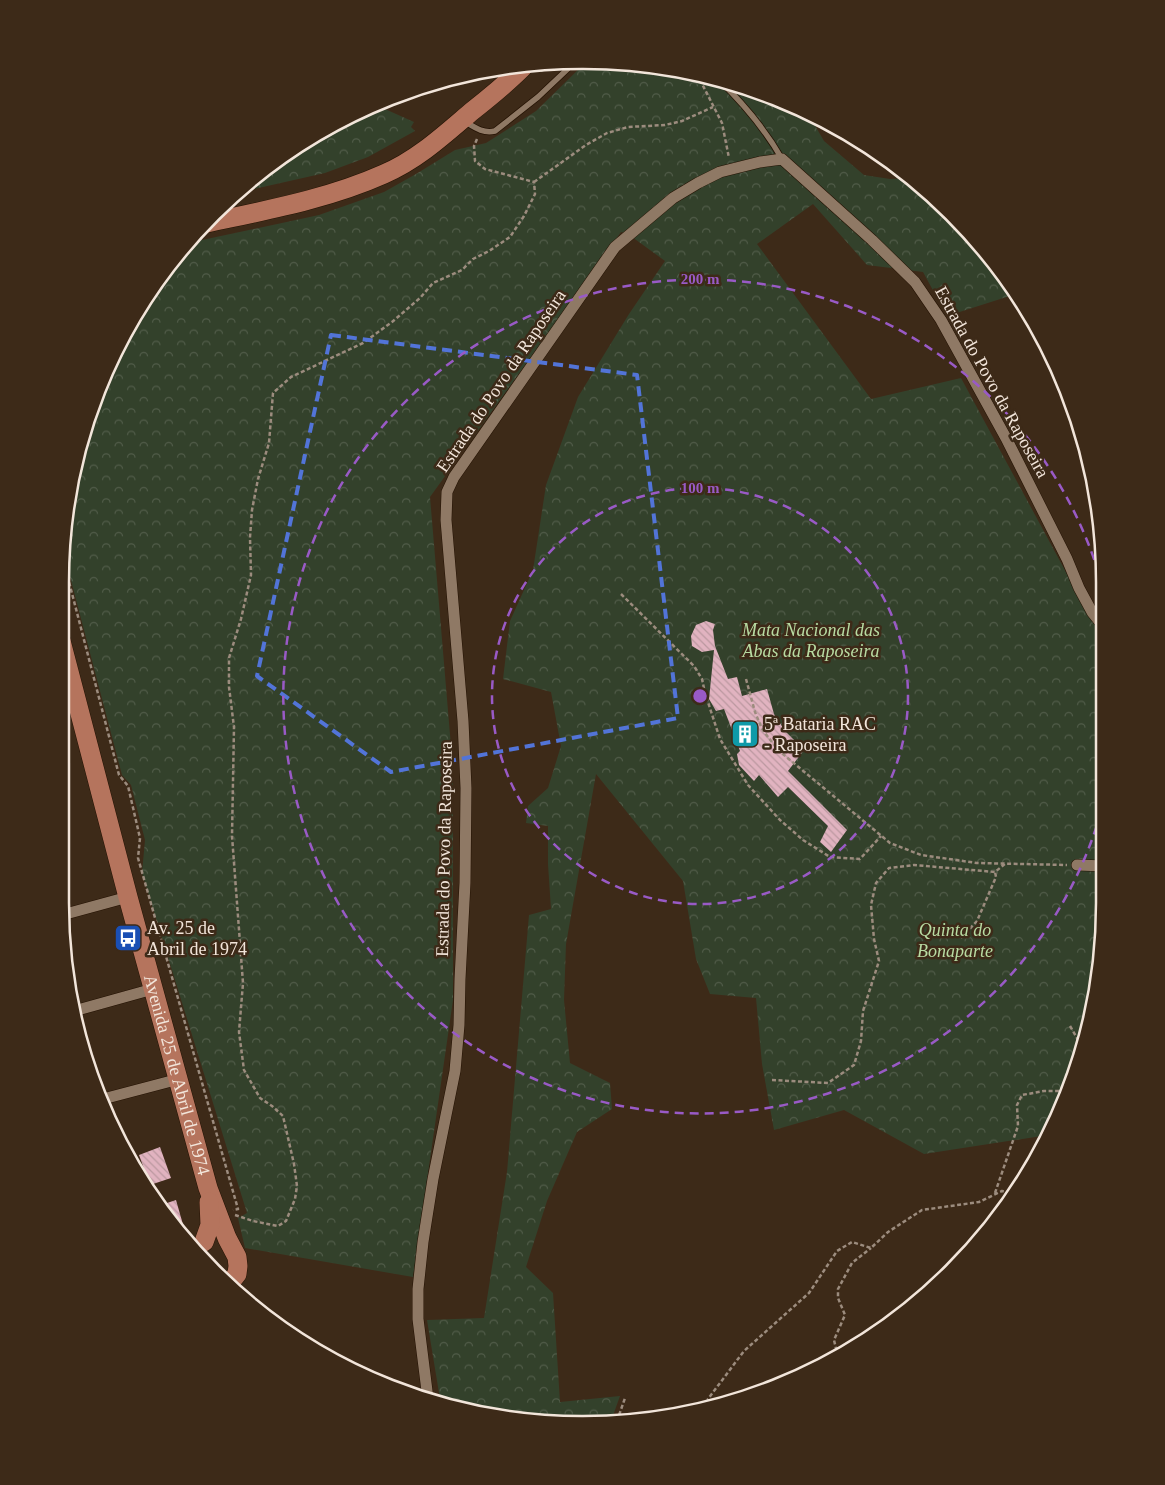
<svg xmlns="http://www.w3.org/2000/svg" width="1165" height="1485" font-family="Georgia,serif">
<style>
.forest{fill:url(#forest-crowns)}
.building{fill:url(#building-back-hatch)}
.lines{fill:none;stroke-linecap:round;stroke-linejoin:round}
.lane-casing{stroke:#241203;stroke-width:7}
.street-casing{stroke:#241203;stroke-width:12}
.primary-casing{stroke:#241203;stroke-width:20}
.path{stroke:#9c8c7e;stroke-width:2.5;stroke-dasharray:4 2.5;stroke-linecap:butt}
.lane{stroke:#8f7965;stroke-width:5.5}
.street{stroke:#8f7965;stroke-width:11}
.primary{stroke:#b5745d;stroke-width:19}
.marked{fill:none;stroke:#5274d8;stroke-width:4;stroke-dasharray:10 6;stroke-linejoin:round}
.ring{fill:none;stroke:#995ac6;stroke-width:2.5;stroke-dasharray:9 6}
.labels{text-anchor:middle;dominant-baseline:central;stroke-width:5;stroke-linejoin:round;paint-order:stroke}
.street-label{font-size:18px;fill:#f2e5da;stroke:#3d2a18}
.park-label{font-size:18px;font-style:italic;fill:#b8dba2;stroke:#3d2a18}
.poi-label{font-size:18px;fill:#f2e5da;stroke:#3d2a18;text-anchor:start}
.rim{fill:none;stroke:#f2e5da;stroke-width:2.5}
.centre{fill:#995ac6;stroke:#3d2a18;stroke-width:2.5}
.ring-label{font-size:15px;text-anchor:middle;font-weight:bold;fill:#995ac6;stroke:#3d2a18;stroke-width:5;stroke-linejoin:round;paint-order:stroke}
</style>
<defs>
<pattern id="forest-crowns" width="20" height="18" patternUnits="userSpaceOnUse" patternTransform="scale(1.25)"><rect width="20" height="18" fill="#33412b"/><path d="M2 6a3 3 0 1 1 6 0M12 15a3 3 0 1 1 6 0" fill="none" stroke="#515c49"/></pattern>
<pattern id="building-back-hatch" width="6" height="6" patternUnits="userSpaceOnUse" patternTransform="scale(1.25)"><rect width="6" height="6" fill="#e1b3c0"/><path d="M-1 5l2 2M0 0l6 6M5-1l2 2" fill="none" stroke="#bb98a0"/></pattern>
</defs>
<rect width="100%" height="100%" fill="#3d2a18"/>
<path class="forest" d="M 616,61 L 677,71 L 747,92 L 813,122 L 824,141 L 864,175 L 890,179 L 911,178 L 975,238 L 1016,294 L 947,316 L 923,272 L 867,265 L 813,204 L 757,244 L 871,399 L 961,378 L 1094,624 L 1104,607 L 1105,903 L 1095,1004 L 1065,1103 L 1048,1135 L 924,1154 L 844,1110 L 774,1130 L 762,1064 L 756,998 L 710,994 L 696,959 L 683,881 L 596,774 L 566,944 L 564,1000 L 570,1063 L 610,1083 L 612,1109 L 577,1132 L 547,1201 L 526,1267 L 553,1293 L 560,1402 L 620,1396 L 611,1421 L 583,1425 L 448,1407 L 441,1405 L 427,1320 L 484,1318 L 507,1172 L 529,915 L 551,909 L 548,864 L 548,826 L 526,823 L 528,806 L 548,788 L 561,746 L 551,692 L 503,679 L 510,621 L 533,570 L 546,485 L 578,397 L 629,314 L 665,261 L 628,234 L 621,232 L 430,497 L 453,770 L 453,1000 L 413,1277 L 245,1248 L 238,1218 L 247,1213 L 142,873 L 145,840 L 131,785 L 122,775 L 62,546 L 88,415 L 130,322 L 168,264 L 188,243 L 319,215 L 384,192 L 416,174 L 455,150 L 486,143 L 536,111 L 586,62 Z
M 376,105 L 414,122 L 411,127 L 415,131 L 368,157 L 325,173 L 241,192 L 241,187 L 321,130 Z"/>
<path class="building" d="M 706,621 L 715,624 L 713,630 L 715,646 L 728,679 L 737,677 L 742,696 L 767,689 L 774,714 L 785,731 L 804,750 L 788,771 L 847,830 L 831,852 L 820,842 L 828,826 L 788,787 L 778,797 L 759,775 L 754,781 L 739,765 L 737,754 L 740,751 L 724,709 L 716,711 L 709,699 L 714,650 L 702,652 L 692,646 L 691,636 L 696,625 Z
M 160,1147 L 171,1178 L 150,1185 L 139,1155 Z
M 176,1200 L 186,1235 L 185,1235 L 161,1205 Z"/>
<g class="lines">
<g class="lane-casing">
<path id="lane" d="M 717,78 C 742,102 765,129 782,159
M 464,121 C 474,127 483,134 495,131 L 538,97 L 574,63"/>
</g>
<g class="street-casing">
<path id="street" d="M 1077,865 L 1105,866
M 62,915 L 128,897
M 74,1011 L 153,989
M 103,1099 L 179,1079
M 428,1399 L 418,1319 L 418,1289 L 423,1242 L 433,1179 L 455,1071 L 459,1025 L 460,979 L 465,883 L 466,788 L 463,721 L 446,520 L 447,492 L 454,477 L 615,247 L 673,198 L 698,183 L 720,172 L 760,162 L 782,159 L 872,240 L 915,282 L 941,320 L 1006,438 L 1067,559 L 1079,588 L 1092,612 L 1104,627"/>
</g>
<g class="primary-casing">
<g id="primary">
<path d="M 207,223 C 267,210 328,199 384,174 C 417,160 444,135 471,112 C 490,97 509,82 526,64"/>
<path id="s1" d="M 61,641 L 128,897 L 208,1188 L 227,1238 L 237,1257 L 238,1266 L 237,1274 L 229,1284"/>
<path d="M 204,1242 L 210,1225 L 209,1202"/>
</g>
</g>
<path class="path" d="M 541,71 L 549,63
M 697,74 L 722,123 L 729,158
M 477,139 L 474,146 L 475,161 L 485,169 L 534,182
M 534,182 L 586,145 L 607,133 L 628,127 L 665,125 L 682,121 L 713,107
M 61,551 L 119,775 L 128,786 L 140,838 L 138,858 L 238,1209 L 233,1210
M 621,594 L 694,666 L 702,679 L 705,693 L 720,739 L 748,785 L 780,820 L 803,840 L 830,857 L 860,859 L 881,836
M 746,679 L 755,712 L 762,729 L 778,750 L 890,843 L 921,855 L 977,863 L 1067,865
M 961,938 L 977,921 L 996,877 L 995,872
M 1070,1026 L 1077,1038 L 1081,1051
M 772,1080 L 828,1083 L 854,1065 L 861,1041 L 863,1011 L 879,961 L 874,939 L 871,905 L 876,883 L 889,868 L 914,865 L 995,872 L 1006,863
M 995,1193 L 1018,1126 L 1017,1105 L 1022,1095 L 1044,1091 L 1069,1091
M 235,1215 L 253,1221 L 278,1226 L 286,1221 L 295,1199 L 297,1186 L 294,1164 L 283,1116 L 272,1106 L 260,1098 L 244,1070 L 239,1032 L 243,983 L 232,836 L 234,727 L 229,687 L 229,658 L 241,619 L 251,575 L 250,537 L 252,510 L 258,479 L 269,443 L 273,393 L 291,377 L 363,343 L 392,322 L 420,298 L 433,283 L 462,270 L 473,259 L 489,251 L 510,237 L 524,216 L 535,194 L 534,182
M 838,1357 L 834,1340 L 845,1315 L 838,1298 L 838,1289 L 852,1263 L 871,1248
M 706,1409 L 708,1399 L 744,1351 L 809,1293 L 837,1251 L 852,1242 L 871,1248 L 888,1232 L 922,1210 L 979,1202 L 1002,1191 L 1016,1194
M 617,1421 L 625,1398"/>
<use href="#lane" class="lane"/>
<use href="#street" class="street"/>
<use href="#primary" class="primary"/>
</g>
<path class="marked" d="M 331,335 L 637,375 L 678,718 L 391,772 L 257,676 Z"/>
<g class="ring">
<circle cx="700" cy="696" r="208"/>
<path d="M1105 797A417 417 0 1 1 1104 592"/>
</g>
<defs>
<g id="building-square" transform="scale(1.4375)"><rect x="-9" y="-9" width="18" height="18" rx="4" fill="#0f9aa8" stroke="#3d2a18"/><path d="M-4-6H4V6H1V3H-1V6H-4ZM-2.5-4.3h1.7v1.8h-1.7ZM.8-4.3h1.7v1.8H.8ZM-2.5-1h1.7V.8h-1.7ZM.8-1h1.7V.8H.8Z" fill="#fff"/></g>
<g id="bus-square" transform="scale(1.4375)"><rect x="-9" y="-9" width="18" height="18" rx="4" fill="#1a4fb4" stroke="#3d2a18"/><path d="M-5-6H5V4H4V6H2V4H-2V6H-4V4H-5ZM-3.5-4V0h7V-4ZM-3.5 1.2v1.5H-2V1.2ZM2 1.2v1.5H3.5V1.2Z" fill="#fff"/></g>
</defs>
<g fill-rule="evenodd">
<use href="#building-square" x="745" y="734"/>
<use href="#bus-square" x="128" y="938"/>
</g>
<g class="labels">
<g class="street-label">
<text transform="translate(501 381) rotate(-56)">Estrada do Povo da Raposeira</text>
<text transform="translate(992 382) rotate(61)">Estrada do Povo da Raposeira</text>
<text transform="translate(444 849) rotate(-89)">Estrada do Povo da Raposeira</text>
<text stroke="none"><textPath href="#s1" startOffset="449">Avenida 25 de Abril de 1974</textPath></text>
</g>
<g class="park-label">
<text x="811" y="630">Mata Nacional das<tspan x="811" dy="21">Abas da Raposeira</tspan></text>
<text x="955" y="930">Quinta do<tspan x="955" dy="21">Bonaparte</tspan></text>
</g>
<g class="poi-label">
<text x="764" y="724">5ª Bataria RAC<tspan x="764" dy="21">- Raposeira</tspan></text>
<text x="147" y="928">Av. 25 de<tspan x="147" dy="21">Abril de 1974</tspan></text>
</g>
</g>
<path d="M0 0H1165V1485H0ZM582 69H583A513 513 0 0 1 1096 582V903A513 513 0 0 1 583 1416H582A513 513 0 0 1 69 903V582A513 513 0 0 1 582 69Z" fill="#3d2a18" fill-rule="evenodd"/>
<path class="rim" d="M582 69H583A513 513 0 0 1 1096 582V903A513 513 0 0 1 583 1416H582A513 513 0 0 1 69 903V582A513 513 0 0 1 582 69Z"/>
<circle cx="700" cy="696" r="8" class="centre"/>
<g class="ring-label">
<text x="700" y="284">200 m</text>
<text x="700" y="493">100 m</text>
</g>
</svg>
